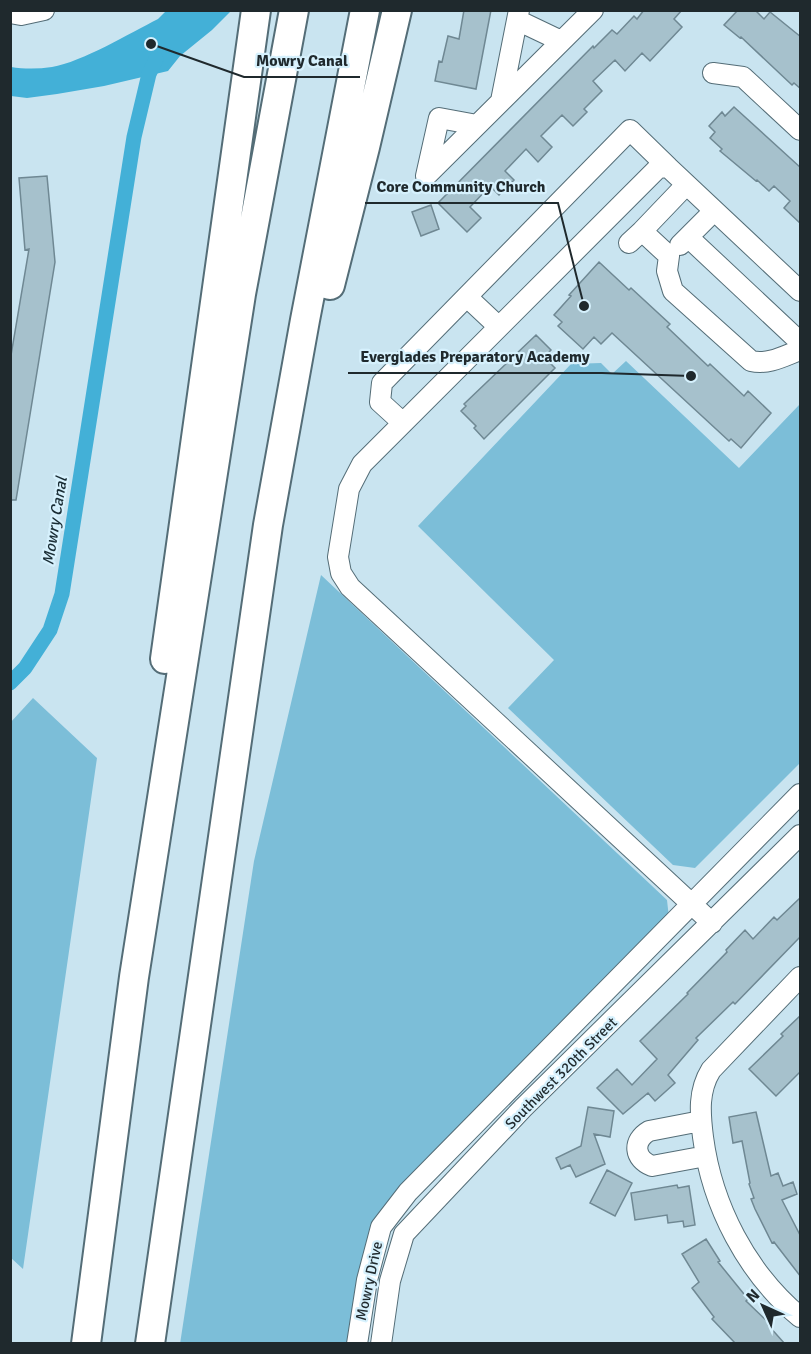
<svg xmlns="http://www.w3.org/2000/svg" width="811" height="1354" font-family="Signika,sans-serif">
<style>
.green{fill:#7cbed8}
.water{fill:#43b0d7}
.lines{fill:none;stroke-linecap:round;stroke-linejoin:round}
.canal{stroke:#43b0d7;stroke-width:15}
.building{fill:#a6c1cc;stroke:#6f8893;stroke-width:1.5}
.minor-casing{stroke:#546d77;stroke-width:22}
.highway-casing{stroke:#546d77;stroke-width:32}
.minor{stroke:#fff;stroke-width:20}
.highway{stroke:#fff;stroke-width:28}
.labels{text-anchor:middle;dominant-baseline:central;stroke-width:4.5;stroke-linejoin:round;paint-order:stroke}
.street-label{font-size:15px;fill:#1f292d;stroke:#d6f1fd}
.water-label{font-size:16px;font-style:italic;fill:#192c34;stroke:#d6f1fd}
.leader{fill:none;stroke:#1f292d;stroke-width:2}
.callout-dot{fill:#1f292d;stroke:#d6f1fd;stroke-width:2}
.callout-label{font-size:16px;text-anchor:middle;font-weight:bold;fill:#1f292d;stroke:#d6f1fd;stroke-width:4.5;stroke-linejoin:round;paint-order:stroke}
</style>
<rect width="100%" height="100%" fill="#c9e4f0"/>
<path class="green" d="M 626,361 L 739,468 L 800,404 L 800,763 L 695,868 L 673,865 L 508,708 L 554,660 L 418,526 L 571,364 L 601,363 L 612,374 Z
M 321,575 L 667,900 L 669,918 L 378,1215 C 358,1257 354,1298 347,1343 L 180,1344 L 254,861 Z
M 33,698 L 97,758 L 23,1269 L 10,1257 L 10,723 Z"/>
<path class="water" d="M 166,11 L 231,11 L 212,30 L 180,56 L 168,71 L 104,86 L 57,94 L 27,98 L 11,96 L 11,67 C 24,69 38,69 52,67 C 82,62 130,33 158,19 Z"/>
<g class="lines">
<path class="canal" d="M 10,683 L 25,668 L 50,630 L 62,594 L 134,137 L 149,74 L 156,59"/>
</g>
<path class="building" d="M 464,10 L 491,10 L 476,89 L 435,81 L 439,61 L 442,62 L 448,36 L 459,39 Z
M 644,10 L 682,10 L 674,19 L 682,27 L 650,61 L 642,53 L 625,71 L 615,60 L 593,81 L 602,91 L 584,109 L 587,112 L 573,126 L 562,115 L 541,136 L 552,147 L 538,162 L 526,149 L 505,171 L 514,180 L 499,195 L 490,186 L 470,207 L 481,218 L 467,232 L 438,203 L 593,46 L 594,48 L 612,30 L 617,34 L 634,16 L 637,19 Z
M 738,10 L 755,10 L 764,19 L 770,12 L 801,37 L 801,89 L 794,83 L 792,85 L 741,37 L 740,38 L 724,25 Z
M 734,107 L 801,168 L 801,224 L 784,208 L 790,201 L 774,186 L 769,191 L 757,180 L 756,181 L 720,151 L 722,149 L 710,138 L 715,132 L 709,126 L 722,112 L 725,116 Z
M 47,176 L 55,262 L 16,500 L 10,500 L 10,361 L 29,249 L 25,250 L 19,178 Z
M 431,205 L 439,229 L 421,236 L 412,212 Z
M 599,262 L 629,290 L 631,288 L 670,324 L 667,327 L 708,366 L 710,364 L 744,396 L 748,391 L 771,413 L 741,448 L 731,439 L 729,441 L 612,333 L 601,344 L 594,337 L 583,349 L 558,326 L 562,322 L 554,315 L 571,296 L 569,295 Z
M 536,335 L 551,350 L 544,357 L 555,368 L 484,439 L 474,428 L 476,426 L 461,411 L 466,406 L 464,404 Z
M 801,897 L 801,936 L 735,1004 L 733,1002 L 696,1038 L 698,1040 L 668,1075 L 675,1083 L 655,1101 L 648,1093 L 623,1114 L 597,1088 L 617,1069 L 632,1085 L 657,1059 L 640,1041 L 688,994 L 687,993 L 727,952 L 726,950 L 745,930 L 753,939 L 774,917 L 777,920 Z
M 801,1015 L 801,1071 L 776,1096 L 749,1069 L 783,1036 L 781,1034 Z
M 588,1107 L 614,1111 L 610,1137 L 594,1134 L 605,1164 L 576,1177 L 570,1165 L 561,1169 L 556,1158 L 581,1146 Z
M 756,1112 L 771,1176 L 778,1173 L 783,1186 L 793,1182 L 797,1194 L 782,1200 L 801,1237 L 801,1277 L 774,1242 L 772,1243 L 755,1209 L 751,1199 L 754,1198 L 749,1184 L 750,1183 L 742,1141 L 733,1143 L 729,1117 Z
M 607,1170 L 632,1183 L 615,1216 L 590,1203 Z
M 677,1185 L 678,1188 L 689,1186 L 695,1225 L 684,1227 L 683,1221 L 668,1223 L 667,1215 L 635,1220 L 631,1193 Z
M 706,1239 L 720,1261 L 718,1262 L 748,1299 L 746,1301 L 769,1323 L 768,1325 L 785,1344 L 736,1344 L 712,1319 L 714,1317 L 692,1288 L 699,1282 L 682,1254 Z"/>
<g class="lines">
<g class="minor-casing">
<path id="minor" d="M 10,13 L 21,15 L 44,10
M 517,20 L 561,41
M 713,73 L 743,77 L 800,130
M 501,101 L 519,10
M 426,176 L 593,10
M 426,176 L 439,118 L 477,125
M 686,185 L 642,231 L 669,256 L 667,271 L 673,291 L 751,361 C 769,365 784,356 800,350
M 688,237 L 800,342
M 629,243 L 642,231
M 680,245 L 714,211
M 467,297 L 499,327
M 403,423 L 380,402 L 382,383 L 630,130 L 668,167
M 712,923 L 350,587 L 341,573 L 338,557 L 349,489 L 362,464 L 658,168 L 668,167 L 800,291
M 800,977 L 711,1070 C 698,1091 700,1113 703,1137 C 712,1206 747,1273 800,1317
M 701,1121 L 649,1131 C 632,1141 634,1159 652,1166 L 706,1156
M 357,1344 L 367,1280 L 381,1227 L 408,1192 L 800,794
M 381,1344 L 390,1281 L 404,1234 L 523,1108 L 800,835"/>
</g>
<g class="highway-casing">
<path id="highway" d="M 330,285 L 365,147 L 397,10
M 165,659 L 256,10
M 86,1344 L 134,977 L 241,294 L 294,10
M 150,1344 L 268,525 L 305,320 L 365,10"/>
</g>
<use href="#minor" class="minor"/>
<use href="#highway" class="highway"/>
</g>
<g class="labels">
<g class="street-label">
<text transform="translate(561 1073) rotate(-45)">Southwest 320th Street</text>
<text transform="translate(369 1281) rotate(-78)">Mowry Drive</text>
</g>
<g class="water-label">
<text transform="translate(55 521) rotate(-81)">Mowry Canal</text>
</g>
</g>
<path class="leader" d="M151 44L244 77H360M584 306L558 203H365M691 376L602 373H348"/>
<g class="callout-dot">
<circle cx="151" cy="44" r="6"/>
<circle cx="584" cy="306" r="6"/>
<circle cx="691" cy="376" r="6"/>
</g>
<g class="callout-label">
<text x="302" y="66">Mowry Canal</text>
<text x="461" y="192">Core Community Church</text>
<text x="475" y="362">Everglades Preparatory Academy</text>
</g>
<rect width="811" height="1354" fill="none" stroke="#1f292d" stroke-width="24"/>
<g transform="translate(763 1306) rotate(315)" stroke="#d6f1fd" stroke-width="4.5" paint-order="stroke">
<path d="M0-4.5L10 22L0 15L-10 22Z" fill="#1f292d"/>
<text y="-9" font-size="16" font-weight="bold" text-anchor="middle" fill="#1f292d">N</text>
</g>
</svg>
